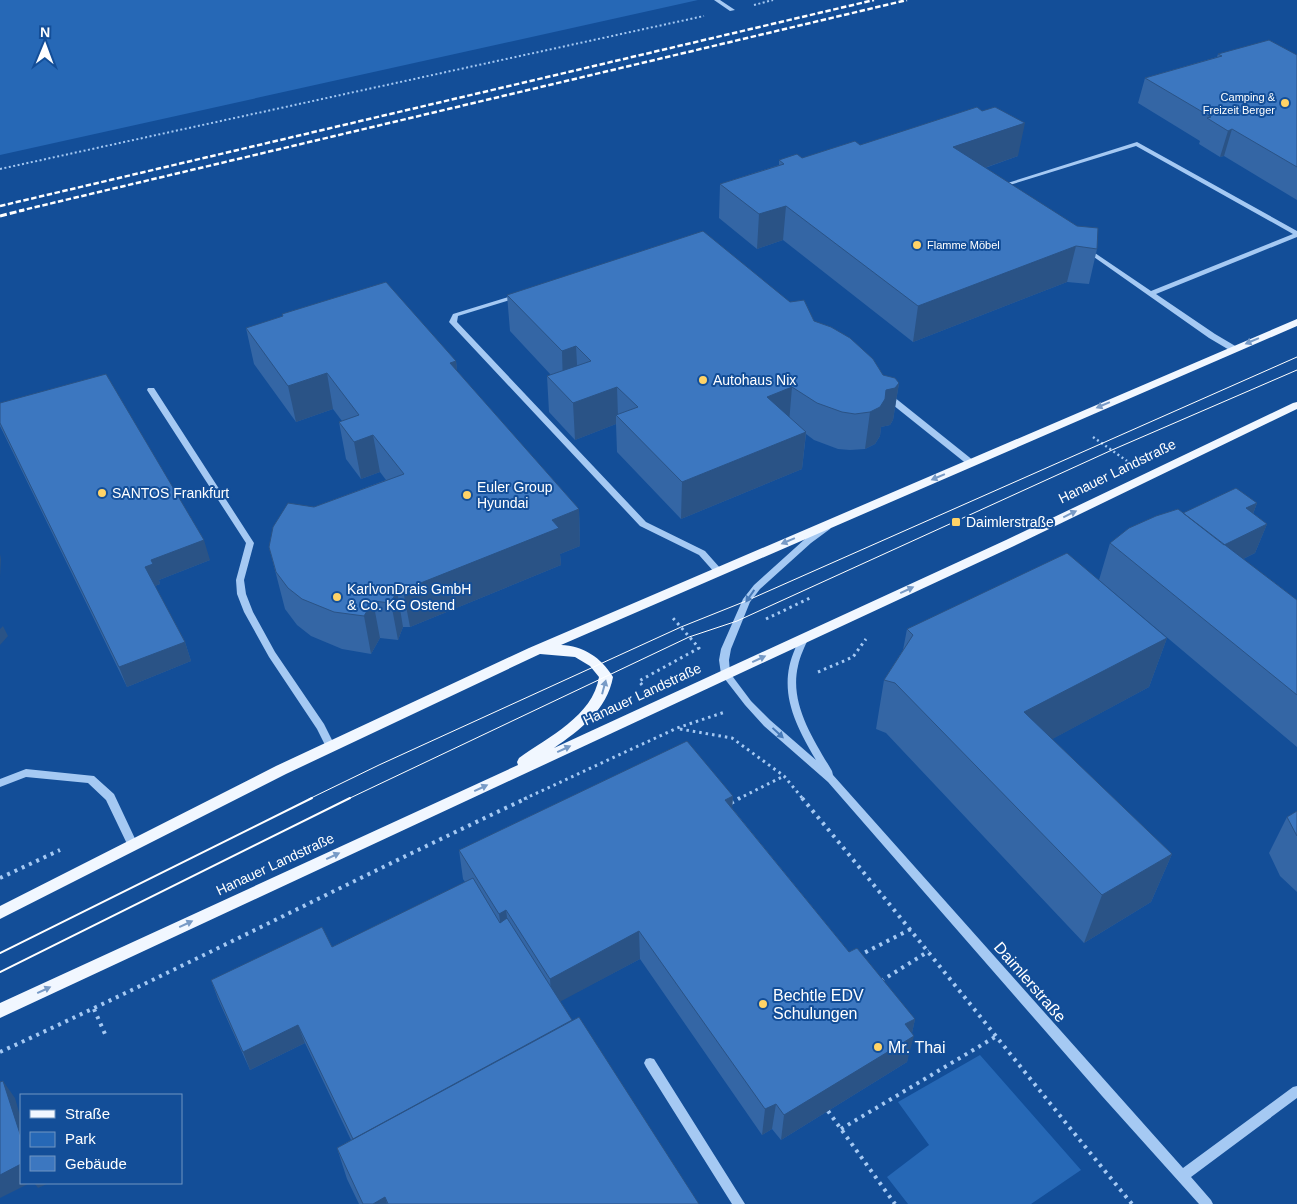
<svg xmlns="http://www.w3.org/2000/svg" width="1297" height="1204" font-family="Arial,sans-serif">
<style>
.green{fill:#2668b6}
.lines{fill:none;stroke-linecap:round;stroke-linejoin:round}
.path-far3{stroke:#a5c9f3;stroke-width:2;stroke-dasharray:2 2.5;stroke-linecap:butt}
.path-far2{stroke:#a5c9f3;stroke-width:2.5;stroke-dasharray:2 3;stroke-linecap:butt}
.path-far1{stroke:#a5c9f3;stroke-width:3;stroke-dasharray:2.5 4;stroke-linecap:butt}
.path{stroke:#a5c9f3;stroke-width:4;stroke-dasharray:3 5;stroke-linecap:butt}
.minor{fill:#a5c9f3;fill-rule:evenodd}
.major{fill:#f1f7ff;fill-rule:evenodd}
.tram-far1{stroke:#fff;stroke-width:1}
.tram{stroke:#fff;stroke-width:2}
.rail-far1{stroke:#fff;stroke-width:2.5;stroke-dasharray:5.5 2.5;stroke-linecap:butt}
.rail{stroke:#fff;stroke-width:3;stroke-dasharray:7 3;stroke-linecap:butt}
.wall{fill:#3466a5}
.shaded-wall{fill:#2a5386}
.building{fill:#3c77c0;stroke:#2a5386}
.oneway{fill:#779ac6}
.oneway2{fill:#4679b8}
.poi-dot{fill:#ffd367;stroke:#134e98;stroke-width:2}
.labels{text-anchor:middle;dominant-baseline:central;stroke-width:4;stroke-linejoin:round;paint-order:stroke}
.far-poi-label{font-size:11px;fill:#fff;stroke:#134e98;text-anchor:end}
.poi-label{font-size:14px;fill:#fff;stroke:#134e98;text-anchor:start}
.street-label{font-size:14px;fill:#fff;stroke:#134e98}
.near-street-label{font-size:16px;fill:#fff;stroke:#134e98}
.near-poi-label{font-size:16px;fill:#fff;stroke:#134e98;text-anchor:start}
</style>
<rect width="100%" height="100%" fill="#134e98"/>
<path class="green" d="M 0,0 L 698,0 L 0,155 Z
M 980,1055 L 1081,1170 L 1031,1204 L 908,1204 L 887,1177 L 929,1145 L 898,1102 Z"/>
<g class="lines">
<path class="path-far3" d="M 754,5 L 773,0
M 0,169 L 704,16"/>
<path class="path-far2" d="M 1093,437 L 1127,461"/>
<path class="path-far1" d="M 766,619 L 810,598
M 818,672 L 853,657 L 866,639
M 642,685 L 639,681 L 699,648 L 672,617
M 680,729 L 732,738 L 784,776 L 803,799
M 524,799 L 677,728 L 725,712
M 738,799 L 784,776"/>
<path class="path" d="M 802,798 C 914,932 1021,1069 1132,1204
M 731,803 L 740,798
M 0,878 L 60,850
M 858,956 L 911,929
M 881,981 L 929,951
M 94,1009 L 105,1034
M 0,1052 C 177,971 350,881 527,798
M 828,1111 L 895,1204
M 841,1129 L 995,1037"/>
<path class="minor" d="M 714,0 L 720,0 L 735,10 L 730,11 Z
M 1137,142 L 1297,231 L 1297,237 L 1156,294 L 1215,334 L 1237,347 L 1237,351 L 1231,351 L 1209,338 L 1084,250 L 1087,248 L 1089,249 L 1151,291 L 1293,234 L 1136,146 L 1003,187 L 998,186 Z
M 518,294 L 521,296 L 520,297 L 458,316 L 457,322 L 646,522 L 705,551 L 721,569 L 722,571 L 721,573 L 715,573 L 699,555 L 640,526 L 449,322 L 453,314 Z
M 148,388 L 154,388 L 254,543 L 244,580 L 246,594 L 253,612 L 275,652 L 324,724 L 335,746 L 333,749 L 327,749 L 317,729 L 269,657 L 244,612 L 237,594 L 236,580 L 246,543 L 147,390 Z
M 883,393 L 889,393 L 974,461 L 975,463 L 974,465 L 968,465 L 883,397 L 882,395 Z
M 827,524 L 830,525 L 831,527 L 830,529 L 811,543 L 760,589 L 750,602 L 731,649 L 729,660 L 730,673 L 751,701 L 770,720 L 816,760 C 795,724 777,690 795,649 C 797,644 799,636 805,634 L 808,635 L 809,637 C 805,646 800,656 798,666 C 789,704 814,740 832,771 L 833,775 L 1183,1168 L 1293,1087 L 1297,1086 L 1297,1098 L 1191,1177 L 1211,1200 L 1213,1204 L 1199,1204 L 1102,1096 L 828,782 L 764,726 L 745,705 L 721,674 L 719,660 L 721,649 L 743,599 L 754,585 L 805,539 Z
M 26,769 L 94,776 L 114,794 L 138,845 L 137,848 L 133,849 L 129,848 L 106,800 L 88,783 L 26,777 L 0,787 L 0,779 Z
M 650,1058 L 654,1059 L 745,1204 L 732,1204 L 646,1067 L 644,1063 L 646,1059 Z"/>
<path class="major" d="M 1297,319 L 1297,326 L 561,645 C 583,646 601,657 613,677 C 607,710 580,730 554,748 L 1006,540 L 1293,403 L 1297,402 L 1297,409 L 1014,546 L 0,1018 L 0,1003 L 518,765 L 517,762 L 519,758 C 548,737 593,716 599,677 L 590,666 L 575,657 L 540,654 L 286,774 L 0,919 L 0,906 L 276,766 L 529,648 Z"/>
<path class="tram-far1" d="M 309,799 L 379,765 L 681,627 L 746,601 L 1297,357
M 348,799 L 689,637 L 737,621 L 1112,450 L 1297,370"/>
<path class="tram" d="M 0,953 L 312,798
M 0,972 L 350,798"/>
<path class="rail-far1" d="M 0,206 L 874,0
M 19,211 L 907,0"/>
<path class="rail" d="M 0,216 L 24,210"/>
</g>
<path class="wall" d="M 1218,54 L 1297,55 L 1297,200 L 1224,156 L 1220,157 L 1199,144 L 1200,141 L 1138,103 L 1145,78 L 1217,57 Z
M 860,145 L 1018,156 L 985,168 L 1097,249 L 1089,284 L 1067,282 L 913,342 L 783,240 L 757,249 L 719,218 L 720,184 L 779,165 L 779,160 L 802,158 Z
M 507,295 L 814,321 L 883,375 L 899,383 L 893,420 L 890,425 L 881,427 L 880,436 L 875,444 L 865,449 L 850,450 L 838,449 L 814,440 L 806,434 L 802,469 L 681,519 L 617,452 L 616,424 L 575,440 L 549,412 L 547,376 L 551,375 L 510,331 Z
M 282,314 L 456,361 L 457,371 L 579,509 L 580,546 L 560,554 L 561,565 L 410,627 L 403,627 L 398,640 L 380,638 L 371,654 L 342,649 L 311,636 L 297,625 L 285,609 L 269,547 L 314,507 L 386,480 L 380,472 L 361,479 L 346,459 L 339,422 L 342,421 L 333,409 L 296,422 L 254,364 L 246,328 L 282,317 Z
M 0,403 L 210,560 L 159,580 L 160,584 L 155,586 L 185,642 L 191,661 L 127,687 L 0,426 Z
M 1257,503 L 1253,514 L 1267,524 L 1255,553 L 1243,559 L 1297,600 L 1297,747 L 1099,580 L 1110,543 L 1183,513 Z
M 907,629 L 1167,638 L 1149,687 L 1052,739 L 1172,854 L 1151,902 L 1084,943 L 886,733 L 876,729 L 884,680 L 903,650 Z
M 733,796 L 732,808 L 849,952 L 915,1019 L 912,1033 L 907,1062 L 781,1140 L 772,1129 L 762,1135 L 640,959 L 560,1001 L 572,1020 L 699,1204 L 359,1204 L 347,1179 L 337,1148 L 351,1140 L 305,1043 L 250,1070 L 218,999 L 211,980 L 332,947 L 465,882 L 463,879 L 459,850 Z
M 1297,811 L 1297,892 L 1280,876 L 1269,853 L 1287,817 Z"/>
<path class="shaded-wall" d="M 1025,123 L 1018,156 L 947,181 L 953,147 Z
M 1232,129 L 1224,156 L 1220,157 L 1228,131 Z
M 786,206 L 783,240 L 757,249 L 759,214 Z
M 1076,246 L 1067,282 L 913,342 L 918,306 Z
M 576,346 L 578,382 L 563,387 L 562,351 Z
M 456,361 L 460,397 L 450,363 Z
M 327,373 L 333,409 L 296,422 L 288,386 Z
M 899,383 L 893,420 L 890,425 L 881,427 L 880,436 L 875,444 L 865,449 L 870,412 L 886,390 Z
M 617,387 L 618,417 L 616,415 L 616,424 L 575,440 L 573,403 Z
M 792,387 L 789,423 L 767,397 Z
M 806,432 L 802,469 L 681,519 L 682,482 Z
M 373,435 L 380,472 L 361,479 L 354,442 Z
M 1257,503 L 1246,532 L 1246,508 Z
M 579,509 L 580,546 L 560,554 L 561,565 L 410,627 L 403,590 L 552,520 Z
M 1267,524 L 1255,553 L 1205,578 L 1216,549 Z
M 204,540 L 210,560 L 159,580 L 160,584 L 152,587 L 145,567 L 151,560 Z
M 0,554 L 1,559 L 0,577 Z
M 397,590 L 403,627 L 398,640 L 391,603 Z
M 373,601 L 380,638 L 371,654 L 364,616 Z
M 3,626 L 8,636 L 0,645 L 0,629 Z
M 1167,638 L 1149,687 L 1010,762 L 1024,712 Z
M 185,642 L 191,661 L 127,687 L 119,667 Z
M 733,796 L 731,825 L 725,800 Z
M 1172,854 L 1151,902 L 1084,943 L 1102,895 Z
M 506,910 L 510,938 L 503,942 L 499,914 Z
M 639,931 L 640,959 L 552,1006 L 550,979 Z
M 915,1019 L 911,1038 L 914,1036 L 907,1062 L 781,1140 L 784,1115 L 905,1024 Z
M 298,1025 L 305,1043 L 250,1070 L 243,1052 Z
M 3,1081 L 15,1098 L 21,1119 L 21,1137 Z
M 776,1104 L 772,1129 L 762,1135 L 765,1109 Z
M 21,1164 L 21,1183 L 30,1183 L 0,1198 L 0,1175 Z
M 34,1183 L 49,1183 L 38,1188 Z
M 385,1197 L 387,1204 L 373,1204 Z"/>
<path class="building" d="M 1269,40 L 1297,55 L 1297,167 L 1232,129 L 1228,131 L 1207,118 L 1211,117 L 1145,78 L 1222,56 L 1218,54 Z
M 977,107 L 982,111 L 995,107 L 1025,123 L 953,147 L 1077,226 L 1098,228 L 1097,249 L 1076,246 L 918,306 L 786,206 L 759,214 L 720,184 L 784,164 L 779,160 L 797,154 L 802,158 L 855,141 L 860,145 Z
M 703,231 L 790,302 L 804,300 L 814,321 L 831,327 L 850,338 L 873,359 L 883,375 L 895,378 L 899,383 L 895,388 L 886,390 L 885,399 L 880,407 L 870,412 L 855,414 L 842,412 L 817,403 L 792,387 L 767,397 L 806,432 L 682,482 L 616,415 L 638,407 L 617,387 L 573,403 L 547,376 L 591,361 L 576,346 L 562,351 L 507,295 Z
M 386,282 L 456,361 L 450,363 L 579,509 L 552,520 L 559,528 L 403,590 L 397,590 L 391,603 L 373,601 L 364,616 L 334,612 L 302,599 L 288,588 L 276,572 L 269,547 L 273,527 L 288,503 L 314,507 L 404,474 L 373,435 L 354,442 L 339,422 L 359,415 L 327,373 L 288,386 L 246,328 L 283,316 L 282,314 Z
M 106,374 L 204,540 L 151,560 L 153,564 L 145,567 L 185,642 L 119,667 L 0,423 L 0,403 Z
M 1236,488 L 1257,503 L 1246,508 L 1267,524 L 1224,545 L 1183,513 Z
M 1178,509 L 1297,600 L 1297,695 L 1110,543 L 1129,528 L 1156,516 Z
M 1067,553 L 1167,638 L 1024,712 L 1172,854 L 1102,895 L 895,683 L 884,680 L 913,635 L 907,629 Z
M 687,741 L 733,796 L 725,800 L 849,952 L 857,948 L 915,1019 L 905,1024 L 914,1036 L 784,1115 L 776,1104 L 765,1109 L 639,931 L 550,979 L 506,910 L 499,914 L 459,850 Z
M 1297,811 L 1297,836 L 1287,817 Z
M 473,878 L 500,923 L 507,918 L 572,1020 L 353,1139 L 298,1025 L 243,1052 L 211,980 L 322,927 L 332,947 Z
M 579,1017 L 699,1204 L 388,1204 L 385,1197 L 373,1204 L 363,1204 L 337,1148 Z
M 3,1081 L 21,1137 L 21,1164 L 0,1175 L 0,1082 Z"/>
<defs><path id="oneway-solid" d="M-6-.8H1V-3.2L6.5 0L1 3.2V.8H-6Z" transform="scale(1.25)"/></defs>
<g class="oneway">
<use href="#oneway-solid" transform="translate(1252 341) rotate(157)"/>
<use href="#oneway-solid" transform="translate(1103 405) rotate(157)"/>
<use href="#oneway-solid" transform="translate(938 477) rotate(157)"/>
<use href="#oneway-solid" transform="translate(1070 514) rotate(-26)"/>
<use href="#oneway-solid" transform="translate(788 541) rotate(157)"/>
<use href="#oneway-solid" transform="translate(907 590) rotate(-25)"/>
<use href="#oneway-solid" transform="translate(759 659) rotate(-25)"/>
<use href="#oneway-solid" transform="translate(604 687) rotate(-75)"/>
<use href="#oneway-solid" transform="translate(564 749) rotate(-25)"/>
<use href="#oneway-solid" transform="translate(481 788) rotate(-25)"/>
<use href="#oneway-solid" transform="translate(333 856) rotate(-25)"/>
<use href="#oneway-solid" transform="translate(186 924) rotate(-25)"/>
<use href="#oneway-solid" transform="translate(44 990) rotate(-25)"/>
</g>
<g class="oneway2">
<use href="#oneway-solid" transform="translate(750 596) rotate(125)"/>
<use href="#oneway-solid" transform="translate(778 733) rotate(43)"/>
</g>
<g class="poi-dot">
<circle cx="1285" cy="103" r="5"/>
<circle cx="917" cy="245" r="5"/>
<circle cx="703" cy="380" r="5"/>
<circle cx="102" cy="493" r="5"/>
<circle cx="467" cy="495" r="5"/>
<rect x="951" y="517" width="10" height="10" rx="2.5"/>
<circle cx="337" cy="597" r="5"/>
<circle cx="763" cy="1004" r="5"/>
<circle cx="878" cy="1047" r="5"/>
</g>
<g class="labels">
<g class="far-poi-label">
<text x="1275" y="97">Camping &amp;<tspan x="1275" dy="13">Freizeit Berger</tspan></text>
<text x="927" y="245" text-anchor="start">Flamme Möbel</text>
</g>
<g class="poi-label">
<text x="713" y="380">Autohaus Nix</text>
<text x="477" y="487">Euler Group<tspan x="477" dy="16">Hyundai</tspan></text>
<text x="112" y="493">SANTOS Frankfurt</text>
<text x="966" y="522">Daimlerstraße</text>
<text x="347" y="589">KarlvonDrais GmbH<tspan x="347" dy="16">&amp; Co. KG Ostend</tspan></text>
</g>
<g class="street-label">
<text transform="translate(1117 471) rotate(-26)">Hanauer Landstraße</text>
<text transform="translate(642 694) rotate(-25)">Hanauer Landstraße</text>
<text transform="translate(275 864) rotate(-25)">Hanauer Landstraße</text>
</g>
<g class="near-street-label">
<text transform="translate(1030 982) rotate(49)">Daimlerstraße</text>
</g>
<g class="near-poi-label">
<text x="773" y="995">Bechtle EDV<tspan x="773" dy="18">Schulungen</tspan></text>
<text x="888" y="1047">Mr. Thai</text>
</g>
</g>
<rect x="20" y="1094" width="162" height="90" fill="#134e98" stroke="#7195c1"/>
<rect x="30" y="1110" width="25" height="8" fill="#f1f7ff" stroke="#7195c1"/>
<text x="65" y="1119" font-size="15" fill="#ffffff">Straße</text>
<rect x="30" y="1132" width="25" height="15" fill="#2668b6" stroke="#7195c1"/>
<text x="65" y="1144" font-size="15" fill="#ffffff">Park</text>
<rect x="30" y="1156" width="25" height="15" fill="#3c77c0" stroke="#7195c1"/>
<text x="65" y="1169" font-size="15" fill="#ffffff">Gebäude</text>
<g transform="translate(45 45) rotate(1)" stroke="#134e98" stroke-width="4" paint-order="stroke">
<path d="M0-4L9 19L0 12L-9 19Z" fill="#ffffff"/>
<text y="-8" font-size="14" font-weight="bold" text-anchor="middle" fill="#ffffff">N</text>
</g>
</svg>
